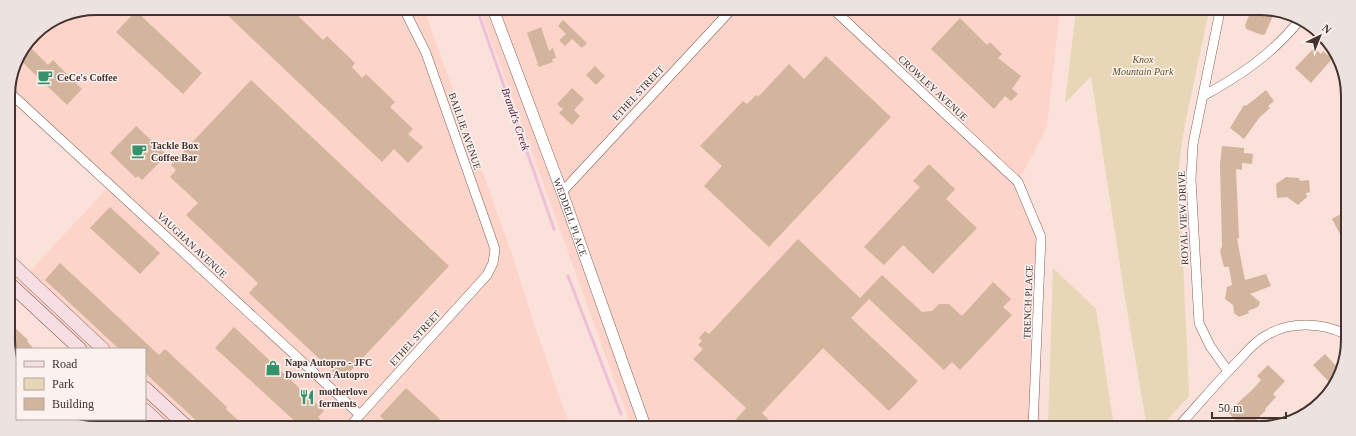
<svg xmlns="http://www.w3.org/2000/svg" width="1356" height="436" font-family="'Times New Roman',serif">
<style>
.built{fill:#fcd4ca}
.green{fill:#e7d7b6}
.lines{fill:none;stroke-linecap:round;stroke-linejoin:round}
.stream{stroke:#eebfd9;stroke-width:3}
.building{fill:#d3b49c}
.minor-casing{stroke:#836056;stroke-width:10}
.tertiary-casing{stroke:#836056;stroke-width:12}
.secondary-casing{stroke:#836056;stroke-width:14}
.minor{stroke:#fff;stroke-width:9}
.tertiary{stroke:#fff;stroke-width:11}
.secondary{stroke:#f6dee2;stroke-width:13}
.labels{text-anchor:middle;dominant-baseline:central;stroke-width:3;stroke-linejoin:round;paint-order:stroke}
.park-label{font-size:10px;font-style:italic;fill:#654f1a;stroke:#fbf2f0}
.poi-label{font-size:10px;font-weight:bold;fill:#43322e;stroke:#fbf2f0;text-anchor:start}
.street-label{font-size:10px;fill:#43322e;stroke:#fbf2f0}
.water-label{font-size:11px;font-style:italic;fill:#4c1438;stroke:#fbf2f0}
.rim{fill:none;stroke:#43322e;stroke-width:2}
</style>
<rect width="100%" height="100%" fill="#fae1da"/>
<path class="built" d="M 96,8 L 424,9 L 513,257 L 534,324 L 570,426 L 170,425 L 145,401 L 145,349 L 89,349 L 19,283 L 111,184 L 9,87 L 15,62 L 34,34 L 63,15 Z
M 480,9 L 1060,10 L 1047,127 L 1018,182 L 1041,237 L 1040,427 L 631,426 Z"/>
<path class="green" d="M 1076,11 L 1209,11 L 1184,129 L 1179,166 L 1189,396 L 1160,428 L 1147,428 L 1126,304 L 1091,76 L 1065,103 Z
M 1053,268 L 1096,309 L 1114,427 L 1048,427 Z"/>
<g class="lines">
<path class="stream" d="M 477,9 L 554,229
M 568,276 L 621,414"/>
</g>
<path class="building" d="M 220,8 L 290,8 L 323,40 L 327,36 L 355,63 L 352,67 L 362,78 L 366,74 L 395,102 L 390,107 L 413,129 L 408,134 L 423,147 L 408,163 L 394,149 L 382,162 Z
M 136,11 L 202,73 L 183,94 L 116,32 Z
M 1251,11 L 1275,11 L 1265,34 L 1262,35 L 1246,29 L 1245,25 Z
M 960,18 L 987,45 L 990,42 L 1002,54 L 998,58 L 1021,76 L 1012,89 L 1018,94 L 1011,101 L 1005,96 L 994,109 L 931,49 Z
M 563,20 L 587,43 L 582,48 L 572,39 L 565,46 L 559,40 L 566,34 L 558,26 Z
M 541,27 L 549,51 L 553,48 L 556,58 L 552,59 L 553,62 L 539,67 L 538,65 L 536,65 L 538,64 L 527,33 Z
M 27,44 L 48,65 L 53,60 L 82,89 L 67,105 L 18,58 Z
M 1312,50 L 1316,50 L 1321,54 L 1323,51 L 1332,59 L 1311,83 L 1295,68 Z
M 826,56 L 891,117 L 769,247 L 704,186 L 722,166 L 700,146 L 743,101 L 747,104 L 756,95 L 758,97 L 789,64 L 804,79 Z
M 595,66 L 605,76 L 596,85 L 586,75 Z
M 251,80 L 449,266 L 342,380 L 249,293 L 258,283 L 186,215 L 198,203 L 170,177 L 176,170 L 171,165 Z
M 572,88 L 584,99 L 574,110 L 580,116 L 572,125 L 559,113 L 563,109 L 557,104 Z
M 1266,90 L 1274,101 L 1268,106 L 1270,108 L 1259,118 L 1244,139 L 1230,128 L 1244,105 L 1246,106 Z
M 136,126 L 167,155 L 142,180 L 138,176 L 136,178 L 110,153 Z
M 1222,146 L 1244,148 L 1244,153 L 1253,154 L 1252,164 L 1242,163 L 1242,170 L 1236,169 L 1239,238 L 1237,239 L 1245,280 L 1266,274 L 1271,286 L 1250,294 L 1260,302 L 1258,307 L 1248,311 L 1249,313 L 1239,317 L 1234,313 L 1233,305 L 1225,299 L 1227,287 L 1232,285 L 1229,267 L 1224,267 L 1220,251 L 1222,246 L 1220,165 Z
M 929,164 L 955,189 L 946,199 L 977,228 L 933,274 L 903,245 L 884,265 L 864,247 L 920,187 L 913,181 Z
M 1286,177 L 1299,178 L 1300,181 L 1309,180 L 1310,192 L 1306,193 L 1307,197 L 1298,205 L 1287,197 L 1277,198 L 1276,184 Z
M 110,207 L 160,253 L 140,274 L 90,228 Z
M 1346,211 L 1346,245 L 1332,219 Z
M 798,239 L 860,298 L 882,275 L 922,312 L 932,311 L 939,304 L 949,304 L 962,316 L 993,282 L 1011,299 L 1003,307 L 1012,315 L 960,370 L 952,362 L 944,370 L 869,299 L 851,318 L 918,381 L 889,411 L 823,348 L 762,413 L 776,427 L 729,427 L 746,408 L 693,359 L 703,349 L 698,345 L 702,341 L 699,338 L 705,331 L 709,334 Z
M 60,263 L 159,355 L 165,349 L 227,407 L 226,409 L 243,425 L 201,425 L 145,373 L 145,349 L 119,349 L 45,280 Z
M 9,322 L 28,340 L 27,341 L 34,349 L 17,349 L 14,354 L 10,350 Z
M 234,327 L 324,411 L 318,417 L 327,426 L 299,425 L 215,348 Z
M 1325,354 L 1340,370 L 1331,384 L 1313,365 Z
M 1268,365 L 1285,381 L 1273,394 L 1276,397 L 1265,409 L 1266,410 L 1253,423 L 1258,428 L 1243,428 L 1228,412 L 1254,388 L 1261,380 L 1257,376 Z
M 406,388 L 440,419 L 437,421 L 442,426 L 390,426 L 380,416 Z"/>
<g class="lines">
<g class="minor-casing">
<path id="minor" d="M 834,10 L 1018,182 L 1041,237 L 1033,427
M 1220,11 L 1193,144 L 1191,179 L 1199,323 L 1210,346 L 1228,371
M 8,91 L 360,415
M 1203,96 C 1240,76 1272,54 1299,21
M 562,192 L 731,10
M 350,426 L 487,275 L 493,263 L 495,249 L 426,53 L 404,9
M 1177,428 C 1199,404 1219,380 1241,358 C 1249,349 1258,339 1269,334 C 1291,321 1323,323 1345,334"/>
</g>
<g class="tertiary-casing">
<g id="tertiary">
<path id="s1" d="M 493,9 L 562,192 L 645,426"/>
</g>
</g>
<g class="secondary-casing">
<path id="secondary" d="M 9,261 L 103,349
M 9,283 L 80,349
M 145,388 L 185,425
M 145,410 L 161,425"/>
</g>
<use href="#minor" class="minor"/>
<use href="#tertiary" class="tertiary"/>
<use href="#secondary" class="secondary"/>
</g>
<defs>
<g id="cafe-bare" transform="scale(1.2)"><path d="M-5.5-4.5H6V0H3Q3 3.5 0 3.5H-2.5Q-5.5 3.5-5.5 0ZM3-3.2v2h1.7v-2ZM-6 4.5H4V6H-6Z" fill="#36926a" stroke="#fbf2f0" stroke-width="2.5" paint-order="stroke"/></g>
<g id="shop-bare" transform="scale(1.2)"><path d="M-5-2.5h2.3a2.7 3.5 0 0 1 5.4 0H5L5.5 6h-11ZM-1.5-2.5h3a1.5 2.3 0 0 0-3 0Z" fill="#36926a" stroke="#fbf2f0" stroke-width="2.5" paint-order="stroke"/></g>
<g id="restaurant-bare" transform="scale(1.2)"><path d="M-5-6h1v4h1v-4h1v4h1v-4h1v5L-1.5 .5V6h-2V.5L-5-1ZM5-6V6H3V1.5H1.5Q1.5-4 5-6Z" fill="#36926a" stroke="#fbf2f0" stroke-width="2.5" paint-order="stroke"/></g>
</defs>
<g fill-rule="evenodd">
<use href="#cafe-bare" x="45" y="77"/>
<use href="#cafe-bare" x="139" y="151"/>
<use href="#shop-bare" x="273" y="368"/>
<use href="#restaurant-bare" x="307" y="397"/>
</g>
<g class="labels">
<g class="park-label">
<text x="1143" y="59">Knox<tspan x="1143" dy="12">Mountain Park</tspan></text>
</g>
<g class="poi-label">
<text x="57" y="77">CeCe's Coffee</text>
<text x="151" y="145">Tackle Box<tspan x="151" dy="12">Coffee Bar</tspan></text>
<text x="285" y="362">Napa Autopro - JFC<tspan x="285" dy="12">Downtown Autopro</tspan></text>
<text x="319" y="391">motherlove<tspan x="319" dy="12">ferments</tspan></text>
</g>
<g class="street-label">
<text transform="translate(933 88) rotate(43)">CROWLEY AVENUE</text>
<text transform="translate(638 93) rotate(-47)">ETHEL STREET</text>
<text transform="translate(465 131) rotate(71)">BAILLIE AVENUE</text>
<text stroke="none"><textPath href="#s1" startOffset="222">WEDDELL PLACE</textPath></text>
<text transform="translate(1183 218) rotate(-92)">ROYAL VIEW DRIVE</text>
<text transform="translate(192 245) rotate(43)">VAUGHAN AVENUE</text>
<text transform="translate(1028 302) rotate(-88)">TRENCH PLACE</text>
<text transform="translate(415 338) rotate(-48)">ETHEL STREET</text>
</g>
<g class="water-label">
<text transform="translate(516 119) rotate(71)">Brandt's Creek</text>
</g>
</g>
<path d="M0 0H1356V436H0ZM96 15H1260A81 81 0 0 1 1341 96V340A81 81 0 0 1 1260 421H96A81 81 0 0 1 15 340V96A81 81 0 0 1 96 15Z" fill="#ece3e0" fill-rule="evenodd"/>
<path class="rim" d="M96 15H1260A81 81 0 0 1 1341 96V340A81 81 0 0 1 1260 421H96A81 81 0 0 1 15 340V96A81 81 0 0 1 96 15Z"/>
<rect x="16" y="348" width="130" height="72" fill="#fbf2f0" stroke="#b1a5a2"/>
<rect x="24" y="361" width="20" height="6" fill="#f6dee2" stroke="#b1a5a2"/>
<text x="52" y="368" font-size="12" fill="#43322e">Road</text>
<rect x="24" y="378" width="20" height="12" fill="#e7d7b6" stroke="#b1a5a2"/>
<text x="52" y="388" font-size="12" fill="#43322e">Park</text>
<rect x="24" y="398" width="20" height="12" fill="#d3b49c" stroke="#b1a5a2"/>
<text x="52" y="408" font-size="12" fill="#43322e">Building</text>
<g transform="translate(1320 36) rotate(43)" stroke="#fbf2f0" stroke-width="3" paint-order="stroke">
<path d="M0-3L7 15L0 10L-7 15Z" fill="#43322e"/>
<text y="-6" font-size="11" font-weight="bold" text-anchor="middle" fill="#43322e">N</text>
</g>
<path d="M1212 412v6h74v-6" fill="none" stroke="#43322e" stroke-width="2"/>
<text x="1218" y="412" font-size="12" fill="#43322e" stroke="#fbf2f0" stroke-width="3" paint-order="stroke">50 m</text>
</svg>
